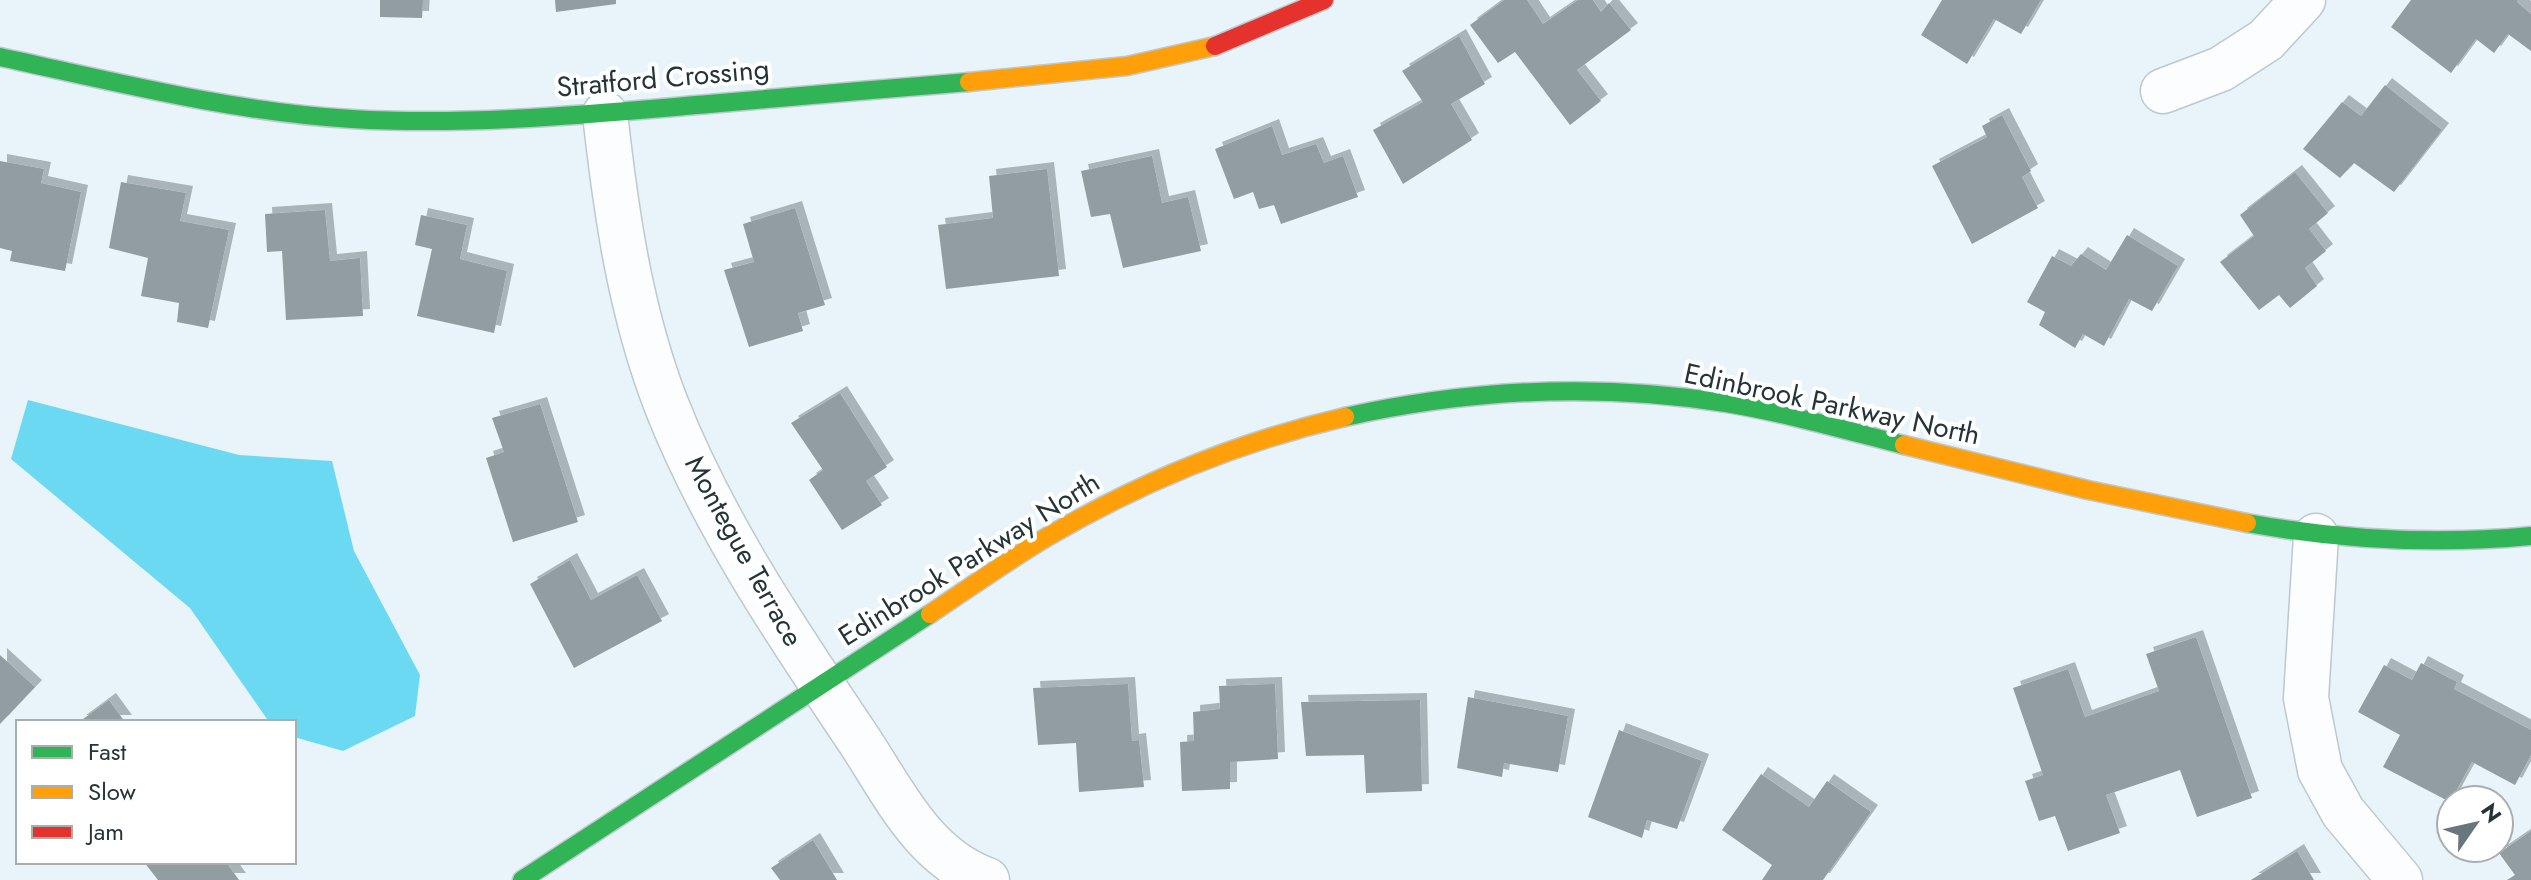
<svg xmlns="http://www.w3.org/2000/svg" width="2531" height="880" font-family="Jost,sans-serif">
<style>
.water{fill:#6cd9f3}
.building{fill:#919da1;filter:url(#shadow)}
.lines{fill:none;stroke-linecap:round;stroke-linejoin:round}
.street-casing{stroke:#bdc9ce;stroke-width:47}
.fast-casing{stroke:#bdc9ce;stroke-width:21}
.slow-casing{stroke:#bdc9ce;stroke-width:21}
.jam-casing{stroke:#bdc9ce;stroke-width:21}
.street{stroke:#fcfdfe;stroke-width:44}
.fast{stroke:#30b455;stroke-width:18}
.slow{stroke:#ff9f0a;stroke-width:18}
.jam{stroke:#e5322d;stroke-width:18}
.labels{text-anchor:middle;dominant-baseline:central;stroke-width:8;stroke-linejoin:round;paint-order:stroke}
.street-label{font-size:28px;fill:#253438;stroke:#fff}
</style>
<defs>
<filter id="shadow"><feDropShadow dx="7" dy="-7" stdDeviation="0" flood-color="#0004"/></filter>
</defs>
<rect width="100%" height="100%" fill="#e8f4f9"/>
<path class="water" d="M 28,400 L 239,455 L 332,461 L 354,551 L 420,675 L 415,716 L 343,751 L 294,737 L 294,722 L 269,722 L 190,608 L 11,459 Z"/>
<path class="building" d="M 380,0 L 423,0 L 422,18 L 380,17 Z
M 555,0 L 616,0 L 616,4 L 556,12 Z
M 1504,0 L 1527,0 L 1543,24 L 1578,0 L 1593,0 L 1601,12 L 1609,3 L 1631,30 L 1577,70 L 1601,101 L 1570,125 L 1515,52 L 1498,63 L 1470,25 Z
M 1942,0 L 2041,0 L 2021,34 L 1994,19 L 1967,64 L 1921,35 Z
M 2411,0 L 2518,0 L 2517,2 L 2531,14 L 2531,51 L 2508,34 L 2494,53 L 2476,39 L 2451,73 L 2391,27 Z
M 1459,36 L 1485,84 L 1451,104 L 1472,140 L 1403,184 L 1373,130 L 1423,102 L 1402,71 Z
M 2385,85 L 2442,130 L 2394,192 L 2354,163 L 2340,178 L 2303,149 L 2342,102 L 2361,116 Z
M 2002,115 L 2031,171 L 2022,177 L 2038,208 L 1972,244 L 1932,166 L 1987,137 L 1982,126 Z
M 1272,126 L 1282,155 L 1316,144 L 1324,163 L 1343,156 L 1358,197 L 1281,224 L 1274,205 L 1259,209 L 1253,192 L 1234,199 L 1215,149 Z
M 1152,156 L 1162,203 L 1188,197 L 1201,251 L 1123,268 L 1110,214 L 1091,217 L 1081,171 Z
M 0,161 L 44,169 L 41,183 L 81,192 L 65,271 L 10,261 L 12,251 L 0,248 Z
M 1047,169 L 1059,276 L 946,289 L 938,225 L 993,218 L 989,176 Z
M 2295,172 L 2328,213 L 2309,229 L 2326,251 L 2305,268 L 2317,286 L 2290,308 L 2279,295 L 2259,310 L 2220,262 L 2254,236 L 2240,215 Z
M 121,182 L 186,193 L 180,221 L 229,230 L 208,328 L 177,322 L 179,303 L 141,296 L 148,258 L 109,248 Z
M 795,208 L 825,305 L 798,313 L 803,331 L 749,347 L 724,270 L 754,262 L 743,224 Z
M 325,210 L 330,261 L 360,258 L 363,316 L 286,320 L 282,251 L 267,252 L 265,214 Z
M 421,215 L 467,225 L 460,259 L 507,271 L 494,333 L 417,316 L 432,249 L 415,245 Z
M 2127,235 L 2178,266 L 2152,311 L 2129,299 L 2104,346 L 2083,334 L 2075,348 L 2039,325 L 2045,312 L 2027,302 L 2052,256 L 2071,266 L 2081,254 L 2106,270 Z
M 840,393 L 887,467 L 866,481 L 882,505 L 842,530 L 809,480 L 823,470 L 791,423 Z
M 540,404 L 578,522 L 513,542 L 486,458 L 504,452 L 492,418 Z
M 570,560 L 591,600 L 637,575 L 662,621 L 574,668 L 530,584 Z
M 2196,637 L 2252,798 L 2197,817 L 2180,770 L 2106,795 L 2120,833 L 2068,851 L 2055,816 L 2039,821 L 2025,781 L 2043,775 L 2013,688 L 2068,669 L 2085,717 L 2159,691 L 2146,654 Z
M 0,655 L 35,687 L 0,724 Z
M 2421,663 L 2457,682 L 2454,689 L 2531,730 L 2531,755 L 2515,785 L 2472,762 L 2450,802 L 2383,767 L 2400,735 L 2358,712 L 2384,665 L 2412,680 Z
M 1128,684 L 1132,741 L 1139,740 L 1144,787 L 1079,792 L 1076,743 L 1038,745 L 1033,688 Z
M 1275,684 L 1278,759 L 1230,762 L 1230,789 L 1182,791 L 1180,742 L 1194,741 L 1193,712 L 1220,709 L 1219,686 Z
M 1468,697 L 1568,716 L 1558,772 L 1504,763 L 1502,777 L 1457,768 Z
M 109,700 L 125,722 L 79,722 Z
M 1420,700 L 1422,791 L 1366,793 L 1364,755 L 1306,756 L 1301,702 Z
M 1619,730 L 1702,761 L 1677,829 L 1647,820 L 1642,838 L 1588,817 Z
M 1761,774 L 1809,807 L 1827,781 L 1871,812 L 1823,880 L 1762,880 L 1772,865 L 1722,830 Z
M 2531,831 L 2531,880 L 2507,880 L 2515,875 L 2499,853 Z
M 813,840 L 837,880 L 780,880 L 771,868 Z
M 2297,851 L 2314,880 L 2251,880 Z
M 144,862 L 226,862 L 239,880 L 158,880 Z"/>
<g class="lines">
<g class="street-casing">
<path id="street" d="M 2163,91 L 2221,69 L 2266,40 L 2303,0
M 605,114 C 616,212 630,311 666,404 C 713,524 787,633 859,740 C 894,793 923,857 987,880
M 2316,536 L 2306,698 L 2320,770 L 2343,812 L 2400,880"/>
</g>
<g class="fast-casing">
<path id="fast" d="M 0,57 C 116,82 233,112 352,119 C 471,126 591,114 709,104 C 796,96 882,89 969,82
M 1345,417 C 1471,389 1599,383 1726,403 C 1786,413 1845,430 1904,445
M 2247,523 C 2342,540 2435,545 2531,536
M 522,880 L 930,614"/>
</g>
<g class="slow-casing">
<path id="slow" d="M 969,82 L 1127,66 L 1215,46
M 1904,445 L 2088,490 L 2247,523
M 930,614 C 969,588 1007,561 1047,537 C 1139,483 1242,441 1345,417"/>
</g>
<g class="jam-casing">
<path id="jam" d="M 1215,46 L 1324,0"/>
</g>
<use href="#street" class="street"/>
<use href="#fast" class="fast"/>
<use href="#slow" class="slow"/>
<use href="#jam" class="jam"/>
</g>
<g class="labels">
<g class="street-label">
<text transform="translate(663 78) rotate(-5)">Stratford Crossing</text>
<text transform="translate(1832 404) rotate(12)">Edinbrook Parkway North</text>
<text transform="translate(744 551) rotate(61)">Montegue Terrace</text>
<text transform="translate(969 559) rotate(-32)">Edinbrook Parkway North</text>
</g>
</g>
<rect x="16" y="720" width="280" height="144" fill="#ffffff" stroke="#a8aeaf" stroke-width="2"/>
<rect x="32" y="746" width="40" height="12" fill="#30b455" stroke="#a8aeaf" stroke-width="2"/>
<text x="88" y="760" font-size="24" fill="#253438">Fast</text>
<rect x="32" y="786" width="40" height="12" fill="#ff9f0a" stroke="#a8aeaf" stroke-width="2"/>
<text x="88" y="800" font-size="24" fill="#253438">Slow</text>
<rect x="32" y="826" width="40" height="12" fill="#e5322d" stroke="#a8aeaf" stroke-width="2"/>
<text x="88" y="840" font-size="24" fill="#253438">Jam</text>
<g transform="translate(2475 824) rotate(56)"><circle r="38" fill="#ffffff" stroke="#a8aeaf" stroke-width="2"/>
<path d="M0-6L14 30L0 20L-14 30Z" fill="#69777c"/>
<text y="-12" font-size="22" font-weight="bold" text-anchor="middle" fill="#253438">N</text>
</g>
</svg>
